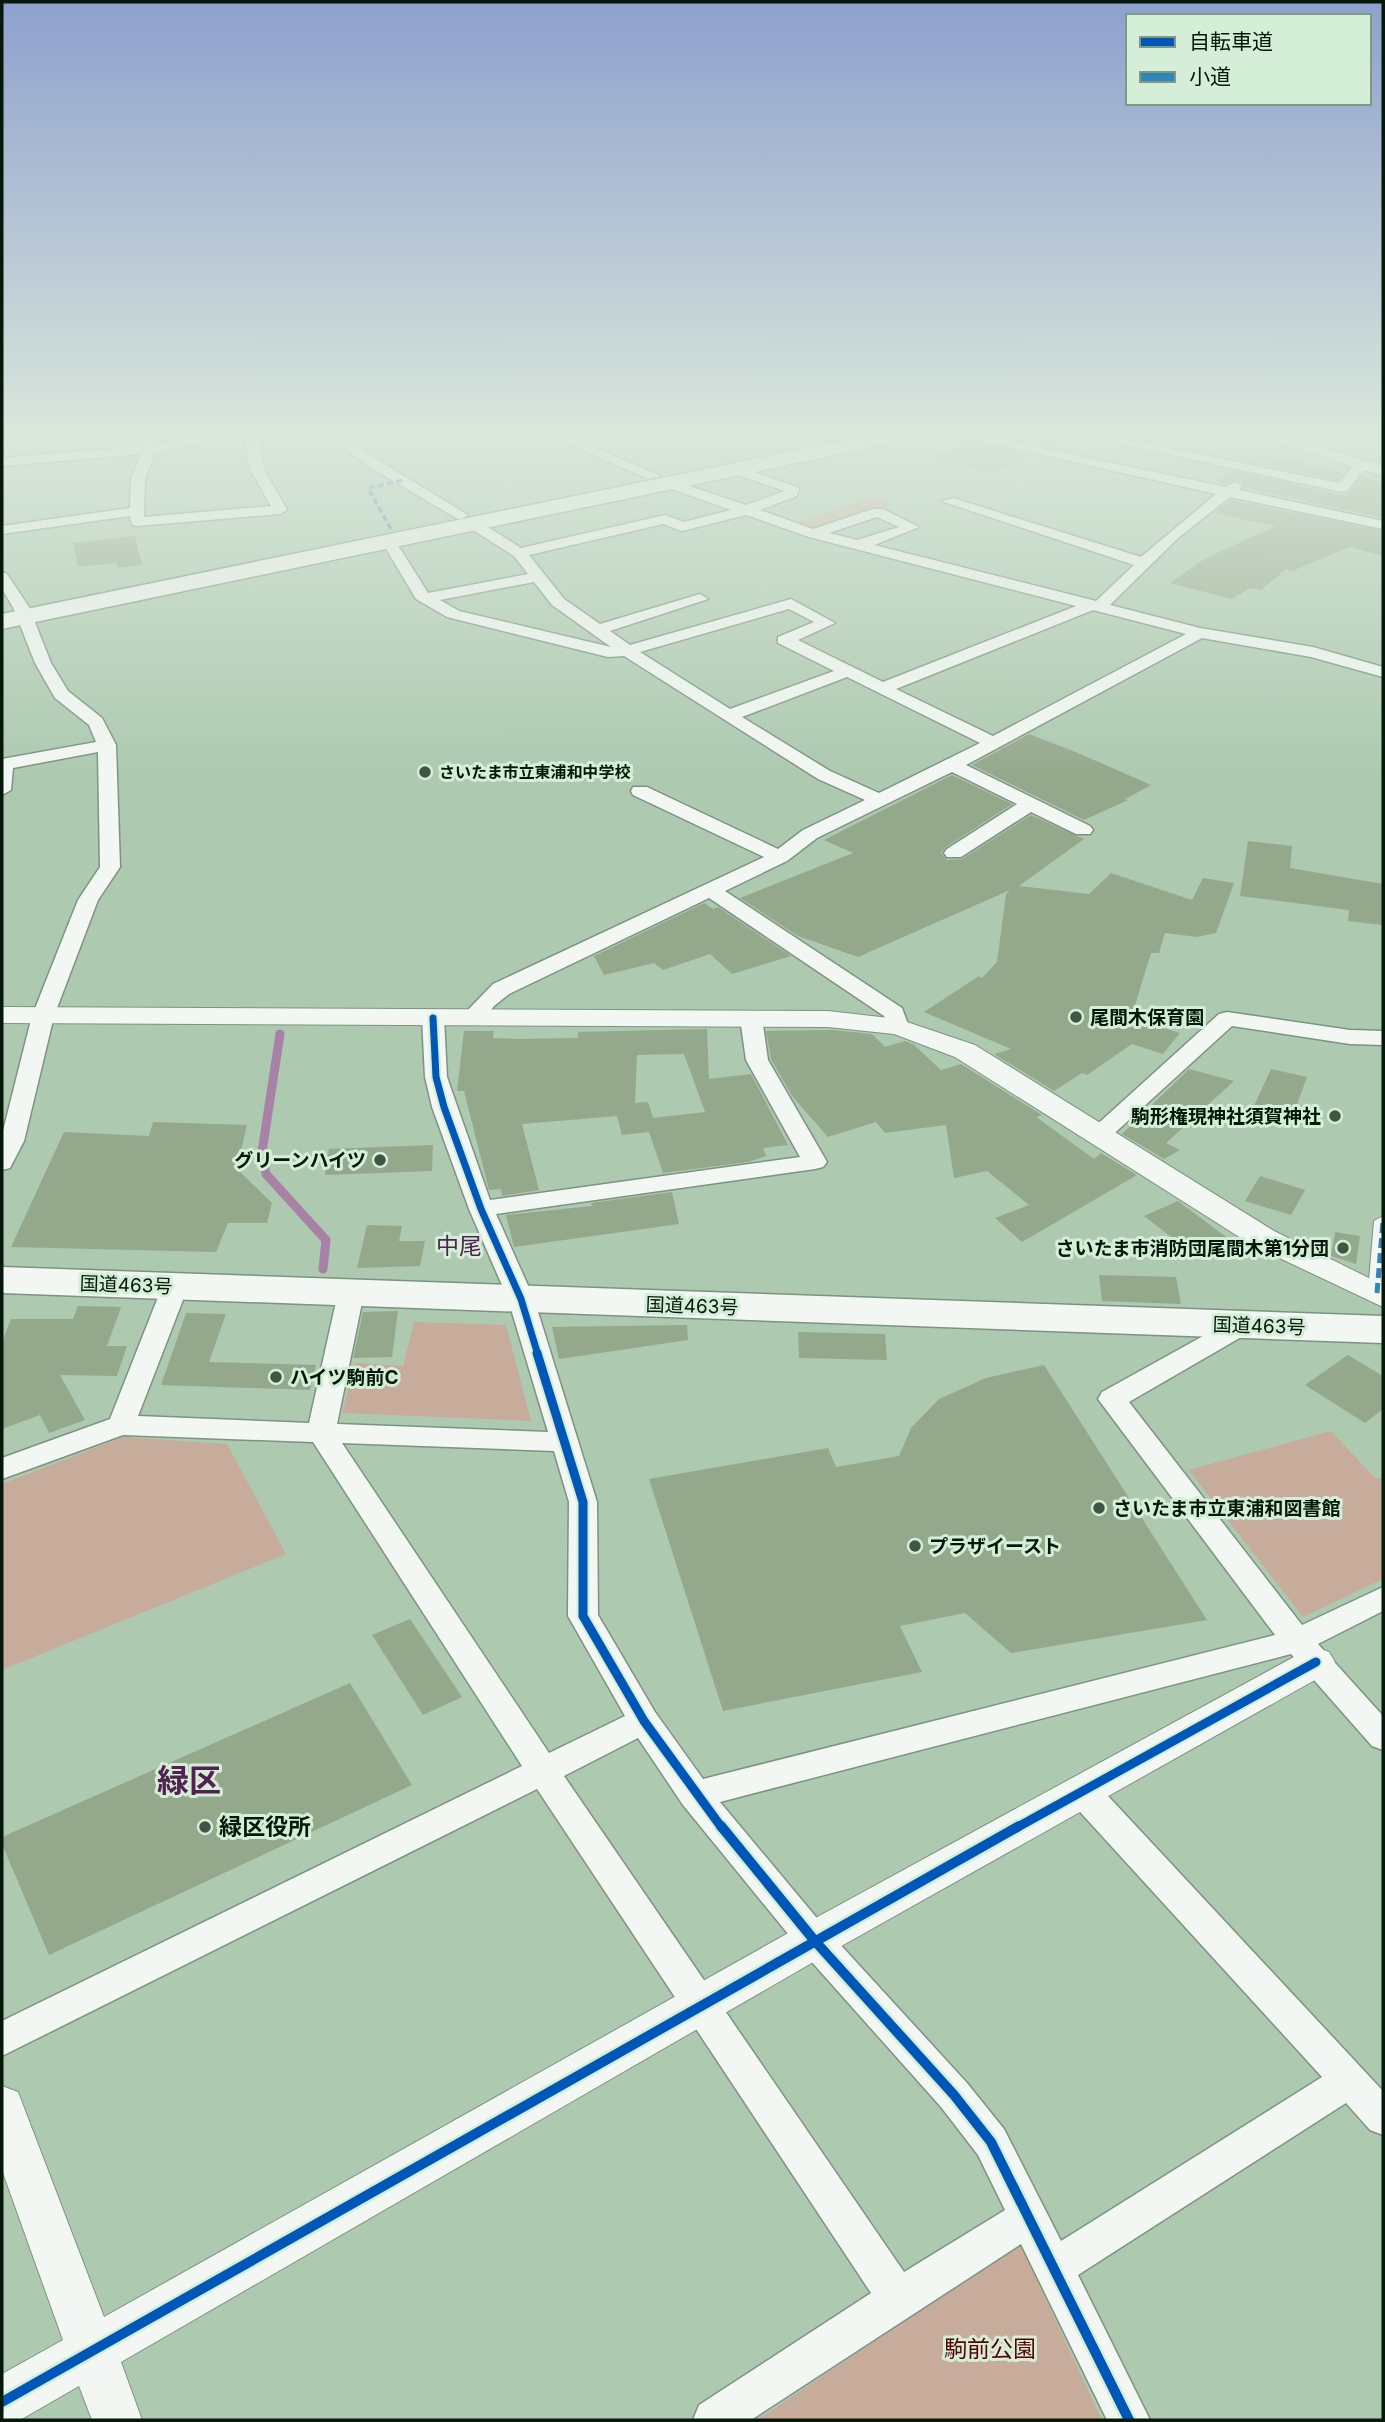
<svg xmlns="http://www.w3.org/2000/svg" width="1385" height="2422" font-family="Inter,'Noto Sans JP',sans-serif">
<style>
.green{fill:#c7ac9c}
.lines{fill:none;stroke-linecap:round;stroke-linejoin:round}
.stream{stroke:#a782a6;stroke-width:9}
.building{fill:#94a88c;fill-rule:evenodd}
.pedestrian-casing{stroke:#7d9380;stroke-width:2}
.minor-casing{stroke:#7d9380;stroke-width:3}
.tertiary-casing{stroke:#7d9380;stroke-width:2}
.trunk-casing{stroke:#7d9380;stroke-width:3}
.pedestrian{fill:#f3f7f3;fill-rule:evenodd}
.minor{fill:#f3f7f3;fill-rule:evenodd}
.tertiary{fill:#f3f7f3;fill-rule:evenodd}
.trunk{fill:#f3f7f3;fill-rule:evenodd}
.quiet-far1{stroke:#3085ba;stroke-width:3.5;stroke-dasharray:6 3.5;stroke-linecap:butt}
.quiet{stroke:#3085ba;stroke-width:5;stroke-dasharray:10 5;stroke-linecap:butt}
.cycleway-far2-casing{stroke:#d4eed7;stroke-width:11}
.cycleway-far1-casing{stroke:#d4eed7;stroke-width:13}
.cycleway-casing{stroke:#d4eed7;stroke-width:15}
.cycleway-far2{stroke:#0057b8;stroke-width:7}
.cycleway-far1{stroke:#0057b8;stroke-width:9}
.cycleway{stroke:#0057b8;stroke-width:10}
.poi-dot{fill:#405643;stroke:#d4eed7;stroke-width:2.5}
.labels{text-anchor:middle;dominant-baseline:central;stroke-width:6;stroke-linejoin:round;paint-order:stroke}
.far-poi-label{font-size:16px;font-weight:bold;fill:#051809;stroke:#d4eed7;text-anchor:start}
.poi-label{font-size:19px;font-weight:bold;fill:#051809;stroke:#d4eed7;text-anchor:start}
.street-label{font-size:19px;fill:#051809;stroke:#d4eed7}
.quarter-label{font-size:23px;fill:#522151;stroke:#d4eed7}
.near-poi-label{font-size:23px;font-weight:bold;fill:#051809;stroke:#d4eed7;text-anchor:start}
.near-park-label{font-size:23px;fill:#5a0203;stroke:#d4eed7}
.near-district-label{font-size:32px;font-weight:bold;fill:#522151;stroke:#d4eed7}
</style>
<rect width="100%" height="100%" fill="#adc9b0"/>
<path class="green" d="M 876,497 L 891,504 L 817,530 L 798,522 Z
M 414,1322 L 506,1325 L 531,1421 L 342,1413 L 355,1363 L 403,1366 Z
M 1331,1431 L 1376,1479 L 1383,1477 L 1383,1579 L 1303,1617 L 1189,1470 Z
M 123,1437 L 227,1444 L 286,1554 L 2,1670 L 2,1484 Z
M 1020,2244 L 1102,2420 L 757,2420 Z"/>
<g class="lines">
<path class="stream" d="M 280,1034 L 262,1152 L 266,1174 L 326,1240 L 323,1269"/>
</g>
<path class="building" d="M 1009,438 L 1068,438 L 1049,447 Z
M 970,441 L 1031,455 L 991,473 L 934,457 Z
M 1266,455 L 1344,473 L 1338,480 L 1252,462 Z
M 1235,471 L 1341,495 L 1349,493 L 1362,477 L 1383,482 L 1383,518 L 1244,488 L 1243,484 L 1236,480 L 1225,484 L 1215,482 Z
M 1231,500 L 1383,531 L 1383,556 L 1350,547 L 1292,571 L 1286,569 L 1261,590 L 1250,588 L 1232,599 L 1170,583 L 1204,559 L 1276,526 L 1214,513 Z
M 135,536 L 142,565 L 117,568 L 116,563 L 78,567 L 73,543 Z
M 1029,734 L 1078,753 L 1151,785 L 1125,799 L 1128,800 L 1084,820 L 972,765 Z
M 952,775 L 1012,804 L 946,847 L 941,853 L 947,860 L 962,859 L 1031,815 L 1084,839 L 1019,886 L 1089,894 L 1111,873 L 1192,900 L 1203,878 L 1234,883 L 1216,933 L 1197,937 L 1165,933 L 1159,953 L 1151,953 L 1131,1018 L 1180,1033 L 1163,1054 L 1132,1044 L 1087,1075 L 1082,1073 L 1054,1091 L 994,1054 L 1011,1049 L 924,1012 L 979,976 L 982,978 L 997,962 L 1006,894 L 1010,890 L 858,957 L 798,936 L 740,898 L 853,853 L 824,840 Z
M 1248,841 L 1292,846 L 1290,868 L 1383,884 L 1383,925 L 1348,921 L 1349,910 L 1240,896 Z
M 704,903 L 713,909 L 718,907 L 791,956 L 732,974 L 710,954 L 663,970 L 654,963 L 604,975 L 594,956 Z
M 707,1029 L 709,1079 L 751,1074 L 788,1145 L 763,1148 L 766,1156 L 748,1162 L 663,1173 L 649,1132 L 622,1135 L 617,1116 L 522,1124 L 539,1190 L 502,1196 L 501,1189 L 489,1190 L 464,1091 L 457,1091 L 464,1031 L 494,1031 L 493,1038 L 519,1039 L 578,1038 L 578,1032 ZM 684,1054 L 705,1112 L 653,1118 L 648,1102 L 635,1103 L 637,1055 Z
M 833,1030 L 872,1034 L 885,1047 L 905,1041 L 913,1044 L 941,1070 L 961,1064 L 1042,1115 L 1036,1117 L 1094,1159 L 1101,1153 L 1137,1175 L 1022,1242 L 995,1218 L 1029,1205 L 987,1171 L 954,1178 L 946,1125 L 885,1133 L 876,1122 L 828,1137 L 792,1096 L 771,1059 L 766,1031 Z
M 1189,1069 L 1234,1081 L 1166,1143 L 1180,1150 L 1164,1159 L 1122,1134 Z
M 1271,1069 L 1307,1077 L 1292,1118 L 1253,1108 Z
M 153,1122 L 247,1125 L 239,1159 L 241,1173 L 272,1203 L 267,1223 L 228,1223 L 216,1252 L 11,1247 L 64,1132 L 149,1136 Z
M 433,1145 L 432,1171 L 325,1175 L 329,1149 Z
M 1260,1176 L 1305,1190 L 1291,1215 L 1245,1201 Z
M 672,1192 L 679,1224 L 514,1247 L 506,1215 L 592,1206 L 591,1203 Z
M 1178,1201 L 1183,1205 L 1229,1239 L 1195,1255 L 1144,1216 Z
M 367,1225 L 402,1226 L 399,1241 L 425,1241 L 420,1266 L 357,1268 Z
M 1335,1232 L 1360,1236 L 1356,1264 L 1331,1256 Z
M 1099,1275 L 1176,1277 L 1181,1304 L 1102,1301 Z
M 78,1306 L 121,1307 L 107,1346 L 127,1346 L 117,1376 L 60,1375 L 85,1420 L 49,1433 L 40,1415 L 2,1429 L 2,1342 L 11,1319 L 73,1319 Z
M 398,1311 L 392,1357 L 353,1358 L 363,1312 Z
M 186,1313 L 226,1314 L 209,1362 L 316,1365 L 310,1390 L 161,1385 Z
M 687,1325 L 688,1340 L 559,1359 L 552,1327 Z
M 798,1332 L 885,1334 L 887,1360 L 799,1358 Z
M 1348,1355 L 1383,1376 L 1383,1409 L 1365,1423 L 1305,1385 Z
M 1044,1365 L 1207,1620 L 1011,1653 L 965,1613 L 900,1626 L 922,1672 L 723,1711 L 649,1479 L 828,1448 L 836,1467 L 899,1456 L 911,1428 L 939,1399 L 986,1378 Z
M 410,1619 L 462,1697 L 423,1715 L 372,1635 Z
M 350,1683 L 412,1785 L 49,1955 L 2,1844 L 2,1837 Z"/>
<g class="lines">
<g class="pedestrian-casing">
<path id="pedestrian" d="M 1383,1216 L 1383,1297 L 1377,1299 L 1368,1293 L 1374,1221 Z"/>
</g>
<g class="minor-casing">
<path id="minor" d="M 141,438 L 155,438 L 157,444 L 194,438 L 225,438 L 155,453 L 145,479 L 144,517 L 271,506 L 250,469 L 244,438 L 258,438 L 264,469 L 287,510 L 280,514 L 137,526 L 132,525 L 130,516 L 2,534 L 2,526 L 130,508 L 131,479 L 141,454 L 2,466 L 2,458 L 144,446 Z
M 334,438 L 348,438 L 373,457 L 468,515 L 461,519 L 456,518 L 363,463 Z
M 553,438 L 572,438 L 661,476 L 649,479 Z
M 968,438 L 995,438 L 1225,487 L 1235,482 L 1242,486 L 1239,490 L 1383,521 L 1383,529 L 1230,497 L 1177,539 L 1110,605 L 1200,628 L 1313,647 L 1383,667 L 1383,677 L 1311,657 L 1202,638 L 966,765 L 1090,826 L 1093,830 L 1090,834 L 1076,834 L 1031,812 L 961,857 L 947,857 L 944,853 L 947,849 L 1017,804 L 952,772 L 817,838 L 787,861 L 725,891 L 902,1008 L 909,1027 L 906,1032 L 890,1032 L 884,1016 L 709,898 L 509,994 L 494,1006 L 481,1023 L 465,1023 L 462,1018 L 465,1013 L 493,984 L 764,857 L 633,795 L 631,791 L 633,787 L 647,787 L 778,849 L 803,830 L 865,800 L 818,779 L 624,656 L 608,657 L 447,617 L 416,599 L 382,542 L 384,539 L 394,539 L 428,593 L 528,574 L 514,556 L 470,528 L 470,522 L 480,522 L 521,548 L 665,515 L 684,522 L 731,510 L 666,487 L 666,481 L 671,480 L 746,505 L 785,491 L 732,473 L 732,467 L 737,466 L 799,488 L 797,496 L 760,510 L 813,529 L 873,509 L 883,509 L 919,527 L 874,545 L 1096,601 L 1134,565 L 941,501 L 953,498 L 1141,557 L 1216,494 ZM 746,515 L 809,537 L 1076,606 L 883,682 L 798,640 L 835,623 L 791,599 L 630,645 L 610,631 L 708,599 L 700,594 L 600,624 L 564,599 L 529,555 L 663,524 L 682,531 ZM 877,517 L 899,527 L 857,540 L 829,533 ZM 534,582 L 552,605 L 611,647 L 459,611 L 440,600 ZM 789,609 L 814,622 L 778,637 L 778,643 L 834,671 L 730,709 L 640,652 ZM 1093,610 L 1186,634 L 993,736 L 896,689 ZM 847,677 L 980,743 L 879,793 L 830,771 L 742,717 Z
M 1093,438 L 1120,438 L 1339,483 L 1356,462 L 1368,465 L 1347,491 L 1342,492 Z
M 2,572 L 7,574 L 29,607 L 51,663 L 68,691 L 102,718 L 116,745 L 120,867 L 98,900 L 54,1016 L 24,1141 L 10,1168 L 2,1170 L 2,1135 L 32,1016 L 78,900 L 100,867 L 98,752 L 13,768 L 11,790 L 2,795 L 2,759 L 96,742 L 89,725 L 55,698 L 35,663 L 13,607 L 2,589 Z
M 433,1011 L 444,1018 L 447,1077 L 490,1200 L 800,1157 L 746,1060 L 740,1018 L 751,1011 L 762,1018 L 768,1060 L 827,1162 L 823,1167 L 815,1169 L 496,1214 L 534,1299 L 597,1502 L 598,1615 L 655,1712 L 703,1779 L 1275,1635 L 1098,1399 L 1102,1392 L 1232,1320 L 1241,1317 L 1250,1320 L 1254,1326 L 1250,1332 L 1129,1402 L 1302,1625 L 1383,1587 L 1383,1611 L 1318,1644 L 1383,1716 L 1383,1750 L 1372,1746 L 1291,1654 L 720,1802 L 826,1929 L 967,2083 L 1004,2129 L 1061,2241 L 1322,2077 L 1071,1802 L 1067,1792 L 1071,1782 L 1083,1778 L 1095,1782 L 1383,2091 L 1383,2135 L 1370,2130 L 1346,2103 L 1078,2275 L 1150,2420 L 1107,2420 L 1021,2244 L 751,2420 L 693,2420 L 699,2405 L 871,2293 L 537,1789 L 2,2056 L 2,2021 L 522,1766 L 313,1442 L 123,1435 L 2,1479 L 2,1458 L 110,1419 L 162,1287 L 166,1281 L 184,1281 L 188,1287 L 138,1416 L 309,1423 L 338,1293 L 342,1287 L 360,1287 L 364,1293 L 337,1424 L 548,1432 L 508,1299 L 469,1209 L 432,1107 L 425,1077 L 422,1018 ZM 342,1443 L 554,1451 L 569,1502 L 568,1616 L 625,1716 L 549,1753 ZM 638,1738 L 683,1805 L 802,1951 L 941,2107 L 978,2155 L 1005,2210 L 904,2272 L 564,1776 Z
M 1227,1012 L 1350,1030 L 1383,1031 L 1383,1045 L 1350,1044 L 1232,1026 L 1107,1140 L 1091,1140 L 1087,1135 L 1091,1130 L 1219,1014 Z"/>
</g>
<g class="tertiary-casing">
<path id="tertiary" d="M 1264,438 L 1291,438 L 1383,466 L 1383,476 Z
M 2,1007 L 828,1011 L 898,1019 L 975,1045 L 1274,1231 L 1383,1285 L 1383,1307 L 1252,1245 L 955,1057 L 894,1034 L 828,1027 L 2,1023 Z
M 1316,1647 L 1329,1652 L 1335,1662 L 1329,1672 L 829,1953 L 121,2362 L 142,2420 L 92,2420 L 79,2386 L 20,2420 L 2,2420 L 2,2374 L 63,2340 L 2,2170 L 2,2086 L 18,2092 L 104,2317 L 799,1927 L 1303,1652 Z"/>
</g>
<g class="trunk-casing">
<path id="trunk" d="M 856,438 L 898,438 L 888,444 L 2,629 L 2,614 Z
M 2,1267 L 1383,1316 L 1383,1343 L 2,1293 Z"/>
</g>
<use href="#pedestrian" class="pedestrian"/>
<use href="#minor" class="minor"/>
<use href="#tertiary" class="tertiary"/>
<use href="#trunk" class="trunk"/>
<path class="quiet-far1" d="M 391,529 L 368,488 L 404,480"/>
<path class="quiet" d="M 1377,1293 L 1383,1221"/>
<g class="cycleway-far2-casing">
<path id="cycleway-far2" d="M 433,1018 L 436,1077 L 444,1107 L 481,1209 L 521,1299 L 538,1355"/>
</g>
<g class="cycleway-far1-casing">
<path id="cycleway-far1" d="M 537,1353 L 583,1502 L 583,1616 L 644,1721 L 722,1828
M 1016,1828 L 1316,1662"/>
</g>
<g class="cycleway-casing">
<path id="cycleway" d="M 721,1826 L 814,1940 L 954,2095 L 991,2142 L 1129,2420
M 2,2402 L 1019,1826"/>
</g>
<use href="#cycleway-far2" class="cycleway-far2"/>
<use href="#cycleway-far1" class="cycleway-far1"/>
<use href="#cycleway" class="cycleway"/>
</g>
<linearGradient id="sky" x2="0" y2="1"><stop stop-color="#8ea0ce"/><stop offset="0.56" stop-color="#dae7db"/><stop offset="1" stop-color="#dae7db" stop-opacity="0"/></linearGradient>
<rect width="1385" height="777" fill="url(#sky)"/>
<g class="poi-dot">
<circle cx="425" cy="772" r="7"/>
<circle cx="1076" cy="1017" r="7"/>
<circle cx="1335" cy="1116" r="7"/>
<circle cx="380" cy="1160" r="7"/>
<circle cx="1343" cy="1248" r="7"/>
<circle cx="276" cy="1377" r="7"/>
<circle cx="1099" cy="1508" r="7"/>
<circle cx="915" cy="1546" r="7"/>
<circle cx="205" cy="1827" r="7"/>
</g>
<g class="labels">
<g class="far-poi-label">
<text x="439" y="772">さいたま市立東浦和中学校</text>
</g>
<g class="poi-label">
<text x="1090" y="1017">尾間木保育園</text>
<text x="1321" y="1116" text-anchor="end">駒形権現神社須賀神社</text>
<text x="366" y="1160" text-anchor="end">グリーンハイツ</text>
<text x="1329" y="1248" text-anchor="end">さいたま市消防団尾間木第1分団</text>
<text x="290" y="1377">ハイツ駒前C</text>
<text x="1113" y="1508">さいたま市立東浦和図書館</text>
<text x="929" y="1546">プラザイースト</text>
</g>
<g class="street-label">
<text transform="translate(126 1285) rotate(2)">国道463号</text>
<text transform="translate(692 1306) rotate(2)">国道463号</text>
<text transform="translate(1259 1326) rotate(2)">国道463号</text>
</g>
<g class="quarter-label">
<text x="459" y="1246">中尾</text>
</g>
<g class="near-poi-label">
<text x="219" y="1827">緑区役所</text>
</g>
<g class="near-park-label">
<text x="990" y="2349">駒前公園</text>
</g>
<g class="near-district-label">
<text x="189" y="1780">緑区</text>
</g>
</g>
<rect width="1385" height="2422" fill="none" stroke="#051809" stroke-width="7"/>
<rect x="1126" y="14" width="245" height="91" fill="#d4eed7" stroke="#819885" stroke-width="2"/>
<rect x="1140" y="37" width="35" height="10" fill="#0057b8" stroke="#819885" stroke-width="2"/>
<text x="1189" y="49" font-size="21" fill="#051809">自転車道</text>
<rect x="1140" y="72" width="35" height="10" fill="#3085ba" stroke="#819885" stroke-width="2"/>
<text x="1189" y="84" font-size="21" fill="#051809">小道</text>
</svg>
